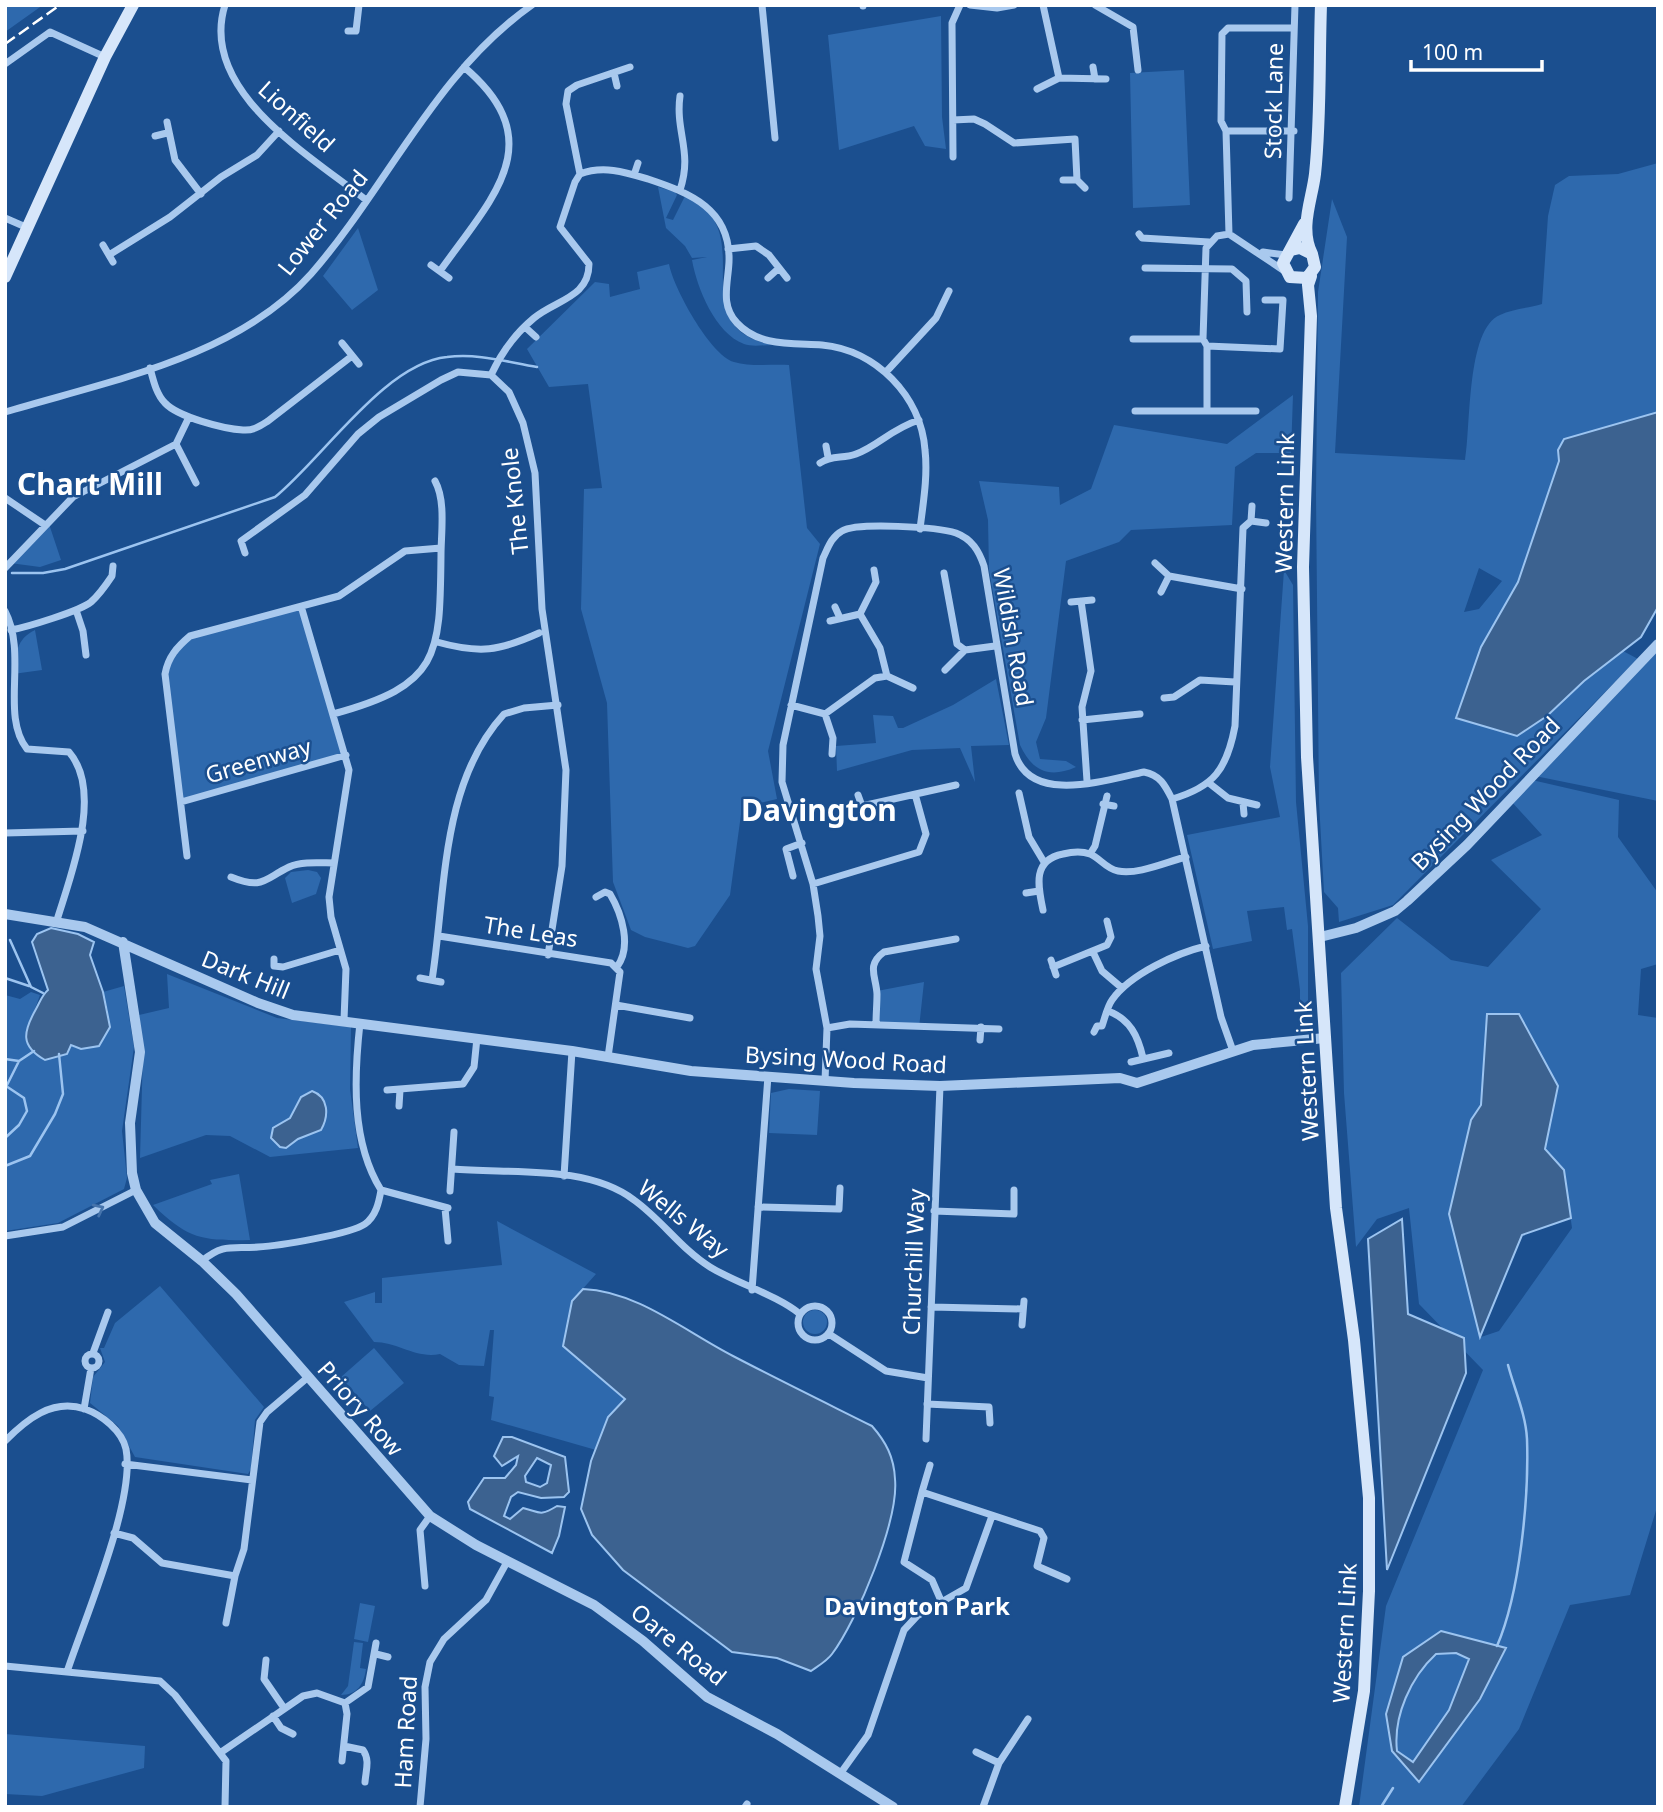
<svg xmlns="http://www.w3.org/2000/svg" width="1663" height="1812" font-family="'Noto Sans',sans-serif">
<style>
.green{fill:#2e69ad;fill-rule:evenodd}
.water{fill:#3c6290;stroke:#9cc4f0;stroke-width:2;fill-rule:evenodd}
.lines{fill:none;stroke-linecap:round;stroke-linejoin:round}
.stream{stroke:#9cc4f0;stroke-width:2.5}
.minor{stroke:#a9c9ee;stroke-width:7}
.tertiary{stroke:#a9c9ee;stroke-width:10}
.secondary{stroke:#d6e6fa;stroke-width:12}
.rail{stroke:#fff;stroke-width:2.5;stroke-dasharray:12 5;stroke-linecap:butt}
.oneway{stroke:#4674ac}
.labels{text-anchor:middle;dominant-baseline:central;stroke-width:5;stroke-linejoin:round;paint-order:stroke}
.street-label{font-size:23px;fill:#fff;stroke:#1b4f8f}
.neighbourhood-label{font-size:24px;font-weight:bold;fill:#fff;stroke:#1b4f8f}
.district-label{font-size:30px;font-weight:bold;fill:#fff;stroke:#1b4f8f}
</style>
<rect width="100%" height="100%" fill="#1b4f8f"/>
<path class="green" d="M 5,5 L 43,5 L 5,32 Z
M 941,16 L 942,117 L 946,149 L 925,146 L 914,126 L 839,150 L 828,35 Z
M 1184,70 L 1190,205 L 1133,208 L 1130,73 Z
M 1658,163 L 1658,412 L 1558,450 L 1559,461 L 1518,582 L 1481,647 L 1584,681 L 1623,651 L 1638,659 L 1393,905 L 1339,922 L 1338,908 L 1324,892 L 1319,802 L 1316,495 L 1318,292 L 1332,199 L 1347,237 L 1335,453 L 1465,460 C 1471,428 1466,329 1500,315 C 1512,309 1529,308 1542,304 L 1548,216 L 1555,185 L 1569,176 L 1618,174 ZM 1479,568 L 1502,581 L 1479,609 L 1464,612 Z
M 658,187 L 675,192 L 677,195 L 666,218 L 673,220 L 685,196 C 765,231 677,325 772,345 C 763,345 752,347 744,344 C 715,333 697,288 692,260 L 707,257 L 692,258 L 685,246 L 666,228 Z
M 358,228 L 378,290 L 352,310 L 323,276 Z
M 669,264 C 673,287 710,355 734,362 C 750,367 772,364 789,365 L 807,528 L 820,544 L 768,751 L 777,799 L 742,807 L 730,895 L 695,946 L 688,948 L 645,937 L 631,930 L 613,882 L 607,703 L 581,609 L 584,489 L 602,488 L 588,384 L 549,387 L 527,349 L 595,282 L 609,284 L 610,297 L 640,289 L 637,272 Z
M 1293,395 L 1291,453 L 1256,453 L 1235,467 L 1232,525 L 1131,530 L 1119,542 L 1066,561 L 1046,718 L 1036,742 L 1040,759 L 1066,761 L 1076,767 C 1049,779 1032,771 1020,745 L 989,570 L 988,520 L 979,481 L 1059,487 L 1060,505 L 1091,489 L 1114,425 L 1227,444 Z
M 48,521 L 61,560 L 40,567 L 10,563 Z
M 1284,570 L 1293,585 L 1296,802 L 1308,926 L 1308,1013 L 1300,1015 L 1300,990 L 1292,929 L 1287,930 L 1284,907 L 1247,911 L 1252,941 L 1213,949 L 1187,835 L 1280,817 L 1270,767 Z
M 301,606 L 346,755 L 181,802 L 167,663 L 190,636 Z
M 35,630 L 42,670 L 13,674 C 16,654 16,639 35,630 Z
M 1658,651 L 1658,801 L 1535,776 Z
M 996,679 L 1009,745 L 971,746 L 975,782 L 960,748 L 912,750 L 837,771 L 836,746 L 876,743 L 873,715 L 893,716 L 898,728 L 903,728 L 953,705 Z
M 1532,780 L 1619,800 L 1618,837 L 1658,893 L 1658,964 L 1641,969 L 1638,1015 L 1658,1018 L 1658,1504 L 1630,1595 L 1570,1605 L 1519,1729 L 1461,1807 L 1359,1807 L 1386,1606 L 1483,1370 L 1419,1304 L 1409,1208 L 1377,1219 L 1356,1247 L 1344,1093 L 1341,973 L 1397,918 L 1451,960 L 1488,967 L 1541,909 L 1491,860 L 1542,835 L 1510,800 ZM 1558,1086 L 1545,1149 L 1564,1170 L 1572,1228 L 1499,1331 L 1481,1337 L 1449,1214 L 1471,1120 L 1481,1105 Z
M 308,870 L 317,872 L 321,878 L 316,894 L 292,903 L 285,878 L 291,872 Z
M 167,974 L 277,1018 L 351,1027 L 350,1089 L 358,1148 L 270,1157 L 230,1136 L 206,1135 L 140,1158 L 143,1051 L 139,1015 L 169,1008 Z
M 924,982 L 919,1028 L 876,1024 L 877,991 Z
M 124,986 L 134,1047 L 122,1131 L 127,1178 L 124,1189 L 58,1223 L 5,1231 L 5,995 L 20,999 L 31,992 L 40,995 L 25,1037 L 30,1049 L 45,1060 L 68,1045 L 77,1048 L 108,1012 L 103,992 Z
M 789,1089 L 820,1091 L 817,1135 L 769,1133 L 771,1093 Z
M 239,1174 L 250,1240 C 202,1241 188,1239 153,1205 L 212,1184 L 210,1180 Z
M 497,1221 L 596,1274 L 572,1301 L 563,1346 L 625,1400 L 608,1417 L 596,1450 L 491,1420 L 494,1397 L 489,1396 L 494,1330 L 490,1330 L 484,1366 L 459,1365 L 440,1354 C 416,1359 398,1342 374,1342 L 344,1302 L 375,1292 L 375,1303 L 382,1303 L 382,1278 L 502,1265 Z
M 160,1286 L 264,1407 L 255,1420 L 251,1469 L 248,1474 L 135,1457 L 118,1426 L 90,1403 L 93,1377 L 105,1362 L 100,1348 L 104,1348 L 115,1323 Z
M803 1322a12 12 0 1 1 24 0a12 12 0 1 1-24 0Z
M 374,1348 L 404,1383 L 370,1411 L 341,1377 Z
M 360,1603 L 375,1606 L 368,1642 L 354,1639 Z
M 354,1642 L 363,1643 L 360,1668 L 366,1669 C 364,1684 357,1695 341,1695 L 348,1686 Z
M 5,1734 L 145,1746 L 144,1768 L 42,1796 L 5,1794 Z"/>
<path class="water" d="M 1658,412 L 1658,607 L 1641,637 L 1584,681 L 1547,716 L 1517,736 L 1456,718 L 1481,647 L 1518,582 L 1559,461 L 1558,450 L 1564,439 Z
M 51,928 L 78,934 L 94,942 L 90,955 L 103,992 L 110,1027 L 99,1046 L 81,1049 L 71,1045 L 67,1054 L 45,1060 C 20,1046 23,1032 36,1009 C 40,1002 42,995 48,990 L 32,942 L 37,934 Z
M 1487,1014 L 1519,1014 L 1558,1086 L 1545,1149 L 1564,1170 L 1571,1218 L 1522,1235 L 1480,1337 L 1449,1214 L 1471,1120 L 1481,1105 Z
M 312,1091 C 329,1097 329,1116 321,1130 L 298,1139 L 286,1148 L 280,1147 L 271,1138 L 273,1128 L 290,1118 L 301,1097 Z
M 1402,1219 L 1408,1314 L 1464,1338 L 1466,1373 L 1387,1570 L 1368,1239 Z
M 583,1289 C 637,1291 686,1332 733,1356 C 779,1380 826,1403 872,1426 C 886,1442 894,1457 895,1479 C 899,1520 857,1621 832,1654 C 827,1661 818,1666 811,1671 L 777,1658 L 732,1652 L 623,1570 L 592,1535 L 581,1509 L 591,1461 L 608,1417 L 625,1399 L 563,1346 L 572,1301 Z
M 503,1437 L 512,1437 L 565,1457 L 569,1492 L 564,1497 L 541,1498 L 518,1492 L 511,1497 L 504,1516 L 510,1519 L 523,1508 C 540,1512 539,1517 557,1506 L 565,1507 L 559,1536 L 552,1553 L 470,1509 L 468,1502 L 484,1478 L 505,1478 L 516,1465 L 518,1456 L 502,1466 L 494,1456 ZM 537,1458 L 551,1465 L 547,1483 L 540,1487 L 526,1482 L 525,1476 Z
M 1441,1631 L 1506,1648 L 1480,1699 L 1419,1782 L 1392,1751 L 1386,1714 L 1403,1657 ZM 1456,1653 L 1469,1659 L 1449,1710 L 1413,1762 L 1397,1751 C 1393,1716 1411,1677 1436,1654 Z"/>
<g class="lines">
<path class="stream" d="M 12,573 L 43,573 L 65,569 L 275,497 C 323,458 385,363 447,357 C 478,353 507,362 537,367
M 10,940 L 31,987 L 43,993
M 5,978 L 29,986
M 5,1059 L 19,1061
M 7,1085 L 19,1061 L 34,1051
M 5,1138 L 19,1125 L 27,1111 L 24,1098 L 6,1086
M 5,1166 L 30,1156 L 55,1114 L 63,1094 L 59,1054
M 1497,1646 C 1520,1593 1529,1497 1527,1439 C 1526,1415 1514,1388 1508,1365
M 1381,1807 L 1393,1788"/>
<path class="minor" d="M 225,5 C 198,91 310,155 366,200
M 762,5 L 775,138
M 863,5 L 863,6
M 970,5 L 997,8 L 1014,5
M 1043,5 L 1059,78
M 1095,5 L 1133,27 L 1138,70
M 348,31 L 356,31 L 359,5
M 5,64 L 50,32 L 105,57
M 1093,67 L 1095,79
M 614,73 L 617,86
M 1037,89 L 1059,78 L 1106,79
M 680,96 C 675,132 693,152 680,190
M 953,120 L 974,119 L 985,124 L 1014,143 L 1075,139 L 1077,180
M 167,122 L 175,160 L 201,194
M 1226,131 L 1294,131
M 155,136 L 167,133
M 953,157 L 952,23 L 960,5
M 580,174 L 566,104 L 568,91 L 577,85 L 630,67
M 634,175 L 638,163
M 1063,180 L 1077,180 L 1085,188
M 1289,198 L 1295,5
M 5,218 L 28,228
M 1139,234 L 1142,238 L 1209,242
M 1229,234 L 1226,131 L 1221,121 L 1222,34 L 1228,28 L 1293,28
M 103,245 L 113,262
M 728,249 L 756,246 L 769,255 L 787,278
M 1263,252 L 1286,255
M 109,255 L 170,217 L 221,177 L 257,155 L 279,131
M 431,265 L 449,278
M 1145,268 L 1232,269 L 1246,281 L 1247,312
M 440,271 C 491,199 553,142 464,67
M 768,278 L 779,268
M 525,327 L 536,337
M 1133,339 L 1203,339
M 342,343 L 359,364
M 1207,346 L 1280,349 L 1283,300 L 1265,300
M 150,368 C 153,379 156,394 165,403 C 178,417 224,429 243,430 C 253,431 260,426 268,421 L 352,356
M 886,372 L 936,318 L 949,291
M 491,375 C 501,353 516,333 534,318 C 555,300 589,298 589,264 L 560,227 L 575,182 L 580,174 C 603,165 625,172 648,179 C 690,193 731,209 729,262 C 728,284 720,305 737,323 C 759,347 793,343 822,345 C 876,350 921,396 925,450 C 928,476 923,504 920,529
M 1135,411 L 1256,411
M 1207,411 L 1207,346 L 1203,339 L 1206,248 L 1217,236 L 1229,234 L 1283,270
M 5,412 C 108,381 236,358 311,274 C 387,187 435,73 532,5
M 176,444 L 196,483
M 826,446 L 828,457
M 820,463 C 831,455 843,459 856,454 C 878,446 891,429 919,420
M 5,498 L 45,525
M 1251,521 L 1266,523
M 245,553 L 241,541 L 305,495 L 358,434 L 379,417 L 441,380 L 458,372 L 491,375 L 509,392 L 523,423 L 535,473 L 542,609 L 566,770 L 562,866 L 548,955
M 1155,563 L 1169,576 L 1242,589
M 5,568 L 73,497 L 176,444 L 189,417
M 944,573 L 957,644 L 965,650 L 995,646
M 1161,592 L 1169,576
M 1081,601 L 1091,671 L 1082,707 L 1087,781
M 1071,602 L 1092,600
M 301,606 L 349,770 L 329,897 L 331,917 L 346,969 L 344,1020
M 835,607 L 840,618
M 76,610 L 83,631 L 86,655
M 5,611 C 28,655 0,715 27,749 L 69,752 C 104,792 70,877 57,920
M 830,621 L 860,614
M 11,630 C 27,627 80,611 91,602 C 99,595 106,585 112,576 L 113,566
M 437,642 C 480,654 499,651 539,633
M 945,670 L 965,650
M 887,676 L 913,688
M 1164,698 L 1174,697 L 1200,680 L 1235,682
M 791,705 L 825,714 L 875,678 L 887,676 L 880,648 L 860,614 L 876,582 L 874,570
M 333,714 C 440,685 440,657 441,555 C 441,533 446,501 435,481
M 825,714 L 833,738 L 832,754
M 1082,720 L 1140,714
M 1209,783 L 1228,798 L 1257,805
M 1019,793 L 1029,837 L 1044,862
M 858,795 L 862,806 L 956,785
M 1172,799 C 1214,787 1227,769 1235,726 L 1243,528 L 1251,521 L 1252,506
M 181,802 L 346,755
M 1243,803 L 1244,814
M 1103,804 L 1114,806
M 5,833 L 83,831
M 1090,854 L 1095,846 L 1107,796
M 187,856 L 165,674 C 168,657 177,647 190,636 L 339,596 L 405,551 L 441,548
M 793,876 L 786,849 L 802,843
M 231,877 C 263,890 264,879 289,867 C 302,861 321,863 334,863
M 813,884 L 919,852 L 926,834 L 915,794
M 1026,893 L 1039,891
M 596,897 L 605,892 L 610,894 C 622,914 632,947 617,967
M 1043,910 C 1038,886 1032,860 1063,854 C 1071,852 1082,851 1090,854 C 1100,858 1106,869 1118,871 C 1138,875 1166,862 1186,857
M 439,936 L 611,963 L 620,972 L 608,1057
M 1093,952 L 1102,971 L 1122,988
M 274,959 L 274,966 L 283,967 L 340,950
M 1051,960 L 1056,975
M 1053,967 L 1107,945 L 1111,937 L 1107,921
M 420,978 L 441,982
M 432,980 C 446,892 440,784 504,714 L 524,708 L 558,705
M 616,1005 L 690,1018
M 1108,1011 C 1130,1019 1138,1036 1143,1058
M 876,1024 C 876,1014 877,1004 877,994 C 876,976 866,965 884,952 L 956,939
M 827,1028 L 850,1024 L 999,1029
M 1094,1032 L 1097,1026 L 1102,1026 C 1105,1018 1107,1007 1112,1000 C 1130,974 1177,953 1206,946
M 980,1040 L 981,1027
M 1131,1062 L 1169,1053
M 825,1081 L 827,1028 L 816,969 L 820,936 L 818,916 L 813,884 L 782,782 L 783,745 L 823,558 C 828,548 831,537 842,531 C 857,522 938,527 956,533 C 972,539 979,551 984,566 L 1015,754 C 1031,805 1105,780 1144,772 C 1160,775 1165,785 1172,799 L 1221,1017 L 1233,1051
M 387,1090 L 463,1084 L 474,1067 L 477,1038
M 399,1106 L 400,1090
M 452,1169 C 509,1174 587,1164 634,1200 C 662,1220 681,1249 710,1267 C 736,1283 777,1295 800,1314
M 564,1176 L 572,1051
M 381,1190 L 448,1208
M 450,1191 L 454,1132
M 758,1207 L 839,1209 L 840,1188
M 445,1208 L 448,1241
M 934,1211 L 1014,1214 L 1014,1190
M 5,1236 L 63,1227 L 136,1190
M 202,1261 C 224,1243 232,1249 258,1247 C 278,1246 351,1234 365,1224 C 376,1216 379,1202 381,1190 C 351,1142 354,1077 360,1023
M 752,1290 L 768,1076
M798 1323a17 17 0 1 1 34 0a17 17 0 1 1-34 0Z
M 931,1307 L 1023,1309
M 1022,1325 L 1024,1301
M 829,1334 L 886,1371 L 928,1378
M 93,1353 L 108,1312
M85 1361a7 7 0 1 1 14 0a7 7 0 1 1-14 0Z
M 927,1404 L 989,1407 L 990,1423
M 84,1409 L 91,1368
M 926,1439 L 940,1086
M 5,1441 C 26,1420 52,1398 85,1409 C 102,1415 122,1431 126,1449 C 136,1500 84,1620 67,1672
M 125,1464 L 252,1480
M 922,1492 L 930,1465
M 114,1533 L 133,1538 L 162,1563 L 235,1576
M 425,1586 L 420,1530 L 430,1516
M 942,1603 L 932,1580 L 904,1562 L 922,1492 L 1040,1531 L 1044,1538 L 1037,1566 L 1067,1579
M 226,1623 L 235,1576 L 244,1549 L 260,1422 L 267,1412 L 307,1378
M 376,1654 L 388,1657
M 266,1660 L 264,1679 L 284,1708
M 5,1666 L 160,1681 L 175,1695 L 226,1761 L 225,1807
M 345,1703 L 368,1687 L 376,1643
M 273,1716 L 281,1728 L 293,1734
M 344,1746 L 363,1750 C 370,1760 366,1770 365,1782
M 976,1752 L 999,1763
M 220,1753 L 303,1696 L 317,1693 L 345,1703 L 347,1714 L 342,1761
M 840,1774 L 868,1735 L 904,1630 L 917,1616 L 966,1588 L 992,1516
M 420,1807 L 426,1739 L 425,1687 L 430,1662 L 444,1639 L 486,1600 L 507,1562
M 745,1807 L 747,1804
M 983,1807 L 999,1763 L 1028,1719"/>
<path class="tertiary" d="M 5,914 L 85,927 L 258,1003 L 293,1015 L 572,1051 L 691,1071 L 854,1083 L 940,1086 L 1120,1078 L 1137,1083 L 1253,1045 L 1325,1038
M 1320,937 L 1356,928 L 1395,911 L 1407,901 L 1467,845 L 1658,644
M 123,942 L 140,1052 L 130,1123 L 132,1173 L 136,1190 L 155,1223 L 202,1261 L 236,1294 L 430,1516 L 476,1545 L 594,1605 L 643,1641 L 707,1697 L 777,1734 L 893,1807"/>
<path class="secondary" d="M 1291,250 L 1300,248 L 1312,254 L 1315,267 L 1307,278 L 1290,277 L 1283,263 L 1304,224
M 1312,254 C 1299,228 1312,200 1315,174 C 1321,118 1319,61 1321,5
M 1311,276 L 1308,285 L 1311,316 L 1303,567 L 1307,757 L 1336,1208 L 1354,1340 L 1369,1498 L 1369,1591 L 1364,1691 L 1345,1807
M 5,277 L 105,57 L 133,5"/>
<path class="rail" d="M 5,44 L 60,5"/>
</g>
<defs><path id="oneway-chevron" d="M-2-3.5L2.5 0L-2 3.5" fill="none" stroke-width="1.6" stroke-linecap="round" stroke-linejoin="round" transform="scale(1.75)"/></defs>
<use class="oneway" href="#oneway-chevron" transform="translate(99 1209) rotate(-27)"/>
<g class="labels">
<g class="street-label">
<text transform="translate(1273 101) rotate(-89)">Stock Lane</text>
<text transform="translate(297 116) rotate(42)">Lionfield</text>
<text transform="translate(322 222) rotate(-51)">Lower Road</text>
<text transform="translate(514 501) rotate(-96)">The Knole</text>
<text transform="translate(1284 503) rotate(-89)">Western Link</text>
<text transform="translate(1014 637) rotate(80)">Wildish Road</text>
<text transform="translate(258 760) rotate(-16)">Greenway</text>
<text transform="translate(1485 793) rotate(-46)">Bysing Wood Road</text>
<text transform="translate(531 931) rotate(9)">The Leas</text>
<text transform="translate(246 974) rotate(22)">Dark Hill</text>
<text transform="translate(846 1059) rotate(3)">Bysing Wood Road</text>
<text transform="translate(1306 1071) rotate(-93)">Western Link</text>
<text transform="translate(684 1218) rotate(39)">Wells Way</text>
<text transform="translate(913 1262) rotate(-88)">Churchill Way</text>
<text transform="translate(361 1408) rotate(49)">Priory Row</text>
<text transform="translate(1344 1633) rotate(-87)">Western Link</text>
<text transform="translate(679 1644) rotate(39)">Oare Road</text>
<text transform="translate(405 1732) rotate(-87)">Ham Road</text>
</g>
<g class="neighbourhood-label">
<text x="917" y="1605">Davington Park</text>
</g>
<g class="district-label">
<text x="90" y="483">Chart Mill</text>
<text x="819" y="809">Davington</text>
</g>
</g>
<rect width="1663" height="1812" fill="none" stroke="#ffffff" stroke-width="14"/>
<path d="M1411 60v10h131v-10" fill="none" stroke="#ffffff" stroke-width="3.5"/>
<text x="1422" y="60" font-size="21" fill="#ffffff" stroke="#1b4f8f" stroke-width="5" paint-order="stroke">100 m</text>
</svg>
